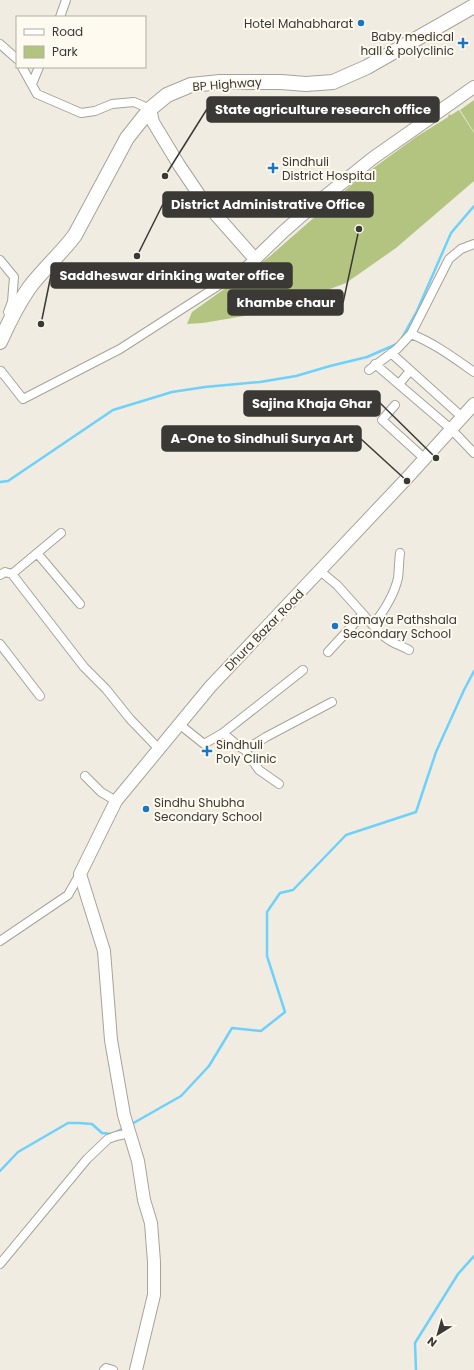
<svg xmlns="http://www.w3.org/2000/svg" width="474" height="1370" font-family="Poppins,sans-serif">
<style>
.green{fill:#b3c481}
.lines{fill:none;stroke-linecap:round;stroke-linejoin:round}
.stream{stroke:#6dd1f9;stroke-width:2.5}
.street-casing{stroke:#a8a399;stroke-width:10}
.primary-casing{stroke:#a8a399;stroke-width:14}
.highway-casing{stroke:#a8a399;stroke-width:16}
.street{stroke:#fff;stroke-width:8}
.primary{stroke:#fff;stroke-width:12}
.highway{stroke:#fff;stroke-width:14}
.poi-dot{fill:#1876c2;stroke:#fffaef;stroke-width:1.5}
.labels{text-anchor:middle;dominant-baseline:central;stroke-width:4;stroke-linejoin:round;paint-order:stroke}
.poi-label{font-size:12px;fill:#3b3935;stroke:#fffaef;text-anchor:start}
.street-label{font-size:12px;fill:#3b3935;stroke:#fffaef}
.leader{fill:none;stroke:#3b3935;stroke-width:1.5}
.callout-dot{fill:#3b3935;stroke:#fffaef;stroke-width:1.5}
.callout{fill:#3b3935;stroke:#3b3935;stroke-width:1.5}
.callout-label{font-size:13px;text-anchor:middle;font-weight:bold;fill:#fff}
</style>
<rect width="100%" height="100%" fill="#f1ece2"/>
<path class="green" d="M 474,100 L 474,132 L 460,110 Z
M 459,110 L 474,133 L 474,181 L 396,248 L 346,283 L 282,307 L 250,315 L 203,323 L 187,324 L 192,312 L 269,257 L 357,180 L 416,137 L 448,117 L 449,114 L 451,115 Z"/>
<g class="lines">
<path class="stream" d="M 0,482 L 8,481 L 113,410 L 172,392 L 205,387 L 260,382 L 296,376 L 330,366 L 367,357 L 399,343 L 417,311 L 451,233 L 474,206
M 130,1125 L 181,1096 L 209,1066 L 232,1028 L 261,1031 L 285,1012 L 267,956 L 267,912 L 280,893 L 293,890 L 346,835 L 416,812 L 436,752 L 464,690 L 474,671
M 0,1171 L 18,1152 L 68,1123 L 79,1123 L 92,1124 L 102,1133 L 112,1134 L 124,1128
M 416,1370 L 415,1343 L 458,1274 L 474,1256"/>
<g class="street-casing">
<path id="street" d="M 60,17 L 66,0
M 0,44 L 17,59
M 22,67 L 37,94 L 81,113 L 95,111 L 112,104 L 134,102 L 150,109
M 32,84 L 39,67
M 0,260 L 14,277 L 12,302 L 8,312
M 411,334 C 434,343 454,358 474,372
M 391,353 L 462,417
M 375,364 L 451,429 L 474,453
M 369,370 L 397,349 L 411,334 L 449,259 L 461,249 L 474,244
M 0,373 L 1,371 L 23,399 L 120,349 L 227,280 L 255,259
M 399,384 L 410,371
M 395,405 L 382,420 L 425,459
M 37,553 L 80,604
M 320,571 L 337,585 L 363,614 L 328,652
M 12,574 L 84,667 L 106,689 L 130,719 L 159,749
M 0,575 L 5,572 L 12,574 L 61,533
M 363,614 C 371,623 379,634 389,640 C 395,644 402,646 409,650
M 373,625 C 384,611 394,596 398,578 C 399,570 399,561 400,553
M 0,644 L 40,696
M 179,724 L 204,744 L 223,733 L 303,670
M 223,733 L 237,745 L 245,750 L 266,737 L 332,702
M 245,750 L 259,770 L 279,784
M 85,776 L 101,792 L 116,801
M 0,941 L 68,895 L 80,874
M 0,1264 L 87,1159 L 108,1139 L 116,1136 L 130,1133
M 104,1370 L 106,1368 L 113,1370"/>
</g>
<g class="primary-casing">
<path id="primary" d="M 150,109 L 153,122 L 179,165 L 202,199 L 255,259 L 283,232 L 308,210 L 373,158 L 474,87
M 136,1370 L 154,1295 L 154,1262 L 151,1223 L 144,1200 L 138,1161 L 124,1115 L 111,1040 L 104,951 L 80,874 L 116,801 L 210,687 L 408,477 L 474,404"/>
</g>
<g class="highway-casing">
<path id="highway" d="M 0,342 C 8,324 18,304 29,288 C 43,269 61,254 75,235 L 127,138 L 150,109 L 167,95 L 191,85 L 220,82 L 281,82 L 306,84 L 333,82 L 367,67 L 474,6"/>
</g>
<use href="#street" class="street"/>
<use href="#primary" class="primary"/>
<use href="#highway" class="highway"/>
</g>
<g class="poi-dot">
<circle cx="361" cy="23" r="4"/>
<path d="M461 37h4v4h4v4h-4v4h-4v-4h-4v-4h4z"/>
<path d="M271 162h4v4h4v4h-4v4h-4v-4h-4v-4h4z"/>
<circle cx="335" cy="626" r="4"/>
<path d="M205 745h4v4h4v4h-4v4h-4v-4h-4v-4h4z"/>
<circle cx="146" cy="809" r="4"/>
</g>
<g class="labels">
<g class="poi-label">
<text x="353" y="23" text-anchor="end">Hotel Mahabharat</text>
<text x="454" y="36" text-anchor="end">Baby medical<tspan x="454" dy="14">hall &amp; polyclinic</tspan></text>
<text x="282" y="161">Sindhuli<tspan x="282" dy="14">District Hospital</tspan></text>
<text x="343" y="619">Samaya Pathshala<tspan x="343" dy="14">Secondary School</tspan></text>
<text x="216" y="744">Sindhuli<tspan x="216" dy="14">Poly Clinic</tspan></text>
<text x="154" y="802">Sindhu Shubha<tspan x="154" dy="14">Secondary School</tspan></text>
</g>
<g class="street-label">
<text transform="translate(227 84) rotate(-4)">BP Highway</text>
<text transform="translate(264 630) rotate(-46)">Dhura Bazar Road</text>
</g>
</g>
<path class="leader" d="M165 176L207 109M137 256L163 204M41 324L51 275M359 229L343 303M436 458L380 403M407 481L361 439"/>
<g class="callout-dot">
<circle cx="165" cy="176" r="4"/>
<circle cx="137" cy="256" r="4"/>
<circle cx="41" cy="324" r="4"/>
<circle cx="359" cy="229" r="4"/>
<circle cx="436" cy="458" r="4"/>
<circle cx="407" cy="481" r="4"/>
</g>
<g class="callout">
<rect x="207" y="97" width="232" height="25" rx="4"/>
<rect x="163" y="192" width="210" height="25" rx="4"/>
<rect x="51" y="263" width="241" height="25" rx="4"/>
<rect x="228" y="290" width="115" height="25" rx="4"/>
<rect x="244" y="391" width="136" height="25" rx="4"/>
<rect x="162" y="426" width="199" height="25" rx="4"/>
</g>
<g class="callout-label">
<text x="323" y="114">State agriculture research office</text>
<text x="268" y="209">District Administrative Office</text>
<text x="172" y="280">Saddheswar drinking water office</text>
<text x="286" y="307">khambe chaur</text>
<text x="312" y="408">Sajina Khaja Ghar</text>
<text x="262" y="443">A-One to Sindhuli Surya Art</text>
</g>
<rect x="16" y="16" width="130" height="52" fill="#fffaef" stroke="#b1ada5"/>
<rect x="24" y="29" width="20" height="6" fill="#ffffff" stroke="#b1ada5"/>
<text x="52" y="36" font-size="12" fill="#3b3935">Road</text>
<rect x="24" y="46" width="20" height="12" fill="#b3c481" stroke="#b1ada5"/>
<text x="52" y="56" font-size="12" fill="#3b3935">Park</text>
<g transform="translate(438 1334) rotate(217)" stroke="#fffaef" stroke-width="3" paint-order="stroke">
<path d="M0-3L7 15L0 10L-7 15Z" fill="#3b3935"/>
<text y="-6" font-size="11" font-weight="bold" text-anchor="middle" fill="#3b3935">N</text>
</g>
</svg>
